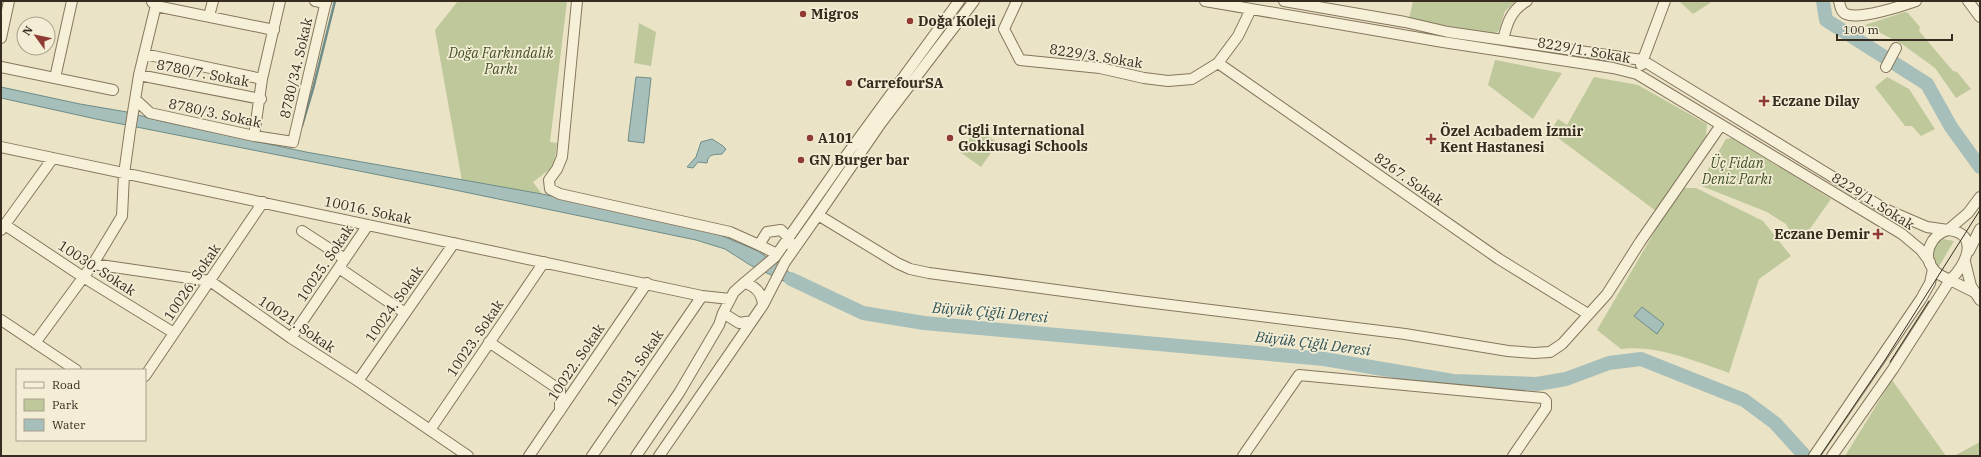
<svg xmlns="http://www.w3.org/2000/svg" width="1981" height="457" font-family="'IBM Plex Serif',serif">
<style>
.green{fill:#bec89b}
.water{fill:#a7bfba;stroke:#6e8c88}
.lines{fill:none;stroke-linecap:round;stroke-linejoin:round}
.stream{stroke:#6e8c88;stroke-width:2.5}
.river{stroke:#a7bfba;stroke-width:14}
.minor-casing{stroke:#85765d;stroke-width:12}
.minor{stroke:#f6f0d9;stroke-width:10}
.tram{stroke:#362d20;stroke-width:1}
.poi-dot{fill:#8f3a32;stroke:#f3edd5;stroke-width:1.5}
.labels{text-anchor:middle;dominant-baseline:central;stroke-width:3.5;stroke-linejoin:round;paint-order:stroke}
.poi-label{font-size:14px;font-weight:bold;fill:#362d20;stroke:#f3edd5;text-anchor:start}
.street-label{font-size:14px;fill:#362d20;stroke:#f3edd5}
.park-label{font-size:14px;font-style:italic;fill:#435128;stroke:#f3edd5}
.water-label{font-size:15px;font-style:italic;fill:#305355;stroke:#f3edd5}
</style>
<rect width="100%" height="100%" fill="#ebe3c6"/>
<path class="green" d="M 458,1 L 567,1 L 550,142 L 557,143 L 554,166 L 533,182 L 542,194 L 462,181 L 435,30 Z
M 1413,1 L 1516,1 L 1505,11 L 1499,30 L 1495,34 L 1409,19 Z
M 1679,1 L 1713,1 L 1693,14 Z
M 1905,12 L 1908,13 L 1920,27 L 1919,31 L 1953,71 L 1957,72 L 1971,89 L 1956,98 L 1935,68 L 1902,44 L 1865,25 Z
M 639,23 L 656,32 L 651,66 L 634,63 Z
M 1495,60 L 1562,73 L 1533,119 L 1488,85 Z
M 1594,77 L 1638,85 L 1707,124 L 1706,136 L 1656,211 L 1550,132 L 1558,119 L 1567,125 Z
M 1887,77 L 1909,89 L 1935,129 L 1921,136 L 1912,126 L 1905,126 L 1875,87 Z
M 977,128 L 998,143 L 981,167 L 960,152 Z
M 1732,138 L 1831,199 L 1802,240 L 1791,233 L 1786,224 L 1767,212 L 1699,185 L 1726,139 Z
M 1683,188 L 1696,188 L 1763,221 L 1791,256 L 1759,279 L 1729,373 C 1695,361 1657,345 1621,349 L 1597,330 L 1658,226 Z
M 1943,239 L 1954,241 L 1938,268 L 1933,263 L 1933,247 Z
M 1892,380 L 1946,456 L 1845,456 Z
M 1980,442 L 1980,456 L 1954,456 Z"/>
<path class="water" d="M 636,77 L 651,78 L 644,143 L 628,141 Z
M 1,87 L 80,104 L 127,112 L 165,122 L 306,152 L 542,194 L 648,216 L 720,235 L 758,251 L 793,275 L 788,283 L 750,265 L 725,249 L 696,240 L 450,189 L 96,119 L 1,98 Z
M 712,139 L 723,146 L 726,149 L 722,154 C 715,155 708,153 707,163 L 698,162 L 693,168 L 687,167 L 696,157 L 701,142 Z
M 1642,307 L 1664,324 L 1657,334 L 1634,316 Z"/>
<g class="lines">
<path class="stream" d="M 302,126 L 313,89 L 335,1"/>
<path class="river" d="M 1823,1 L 1826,20 L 1927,84 L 1951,127 L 1980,167
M 791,279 L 863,313 L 924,323 L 1324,359 L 1453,381 L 1537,384 L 1566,379 L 1609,363 L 1641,359 L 1744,400 L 1775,423 L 1805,456"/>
<g class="minor-casing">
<path id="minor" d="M 315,1 L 326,3
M 577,1 L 562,157 L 557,169 L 549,180 L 550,189 L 560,194 L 730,232 L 759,245 L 767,232 L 781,230 L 789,238 L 793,250
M 1017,1 L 1004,29 L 1020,60 L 1100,68 L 1144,78 L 1168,81 L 1192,79 L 1218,63 L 1238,36 L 1251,9
M 1205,1 L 1443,42 L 1613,68 L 1637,74 L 1902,234 L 1921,250 L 1930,262
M 1284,1 L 1405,22 L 1448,32 L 1642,60 L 1885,209 L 1927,227 L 1948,230 L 1968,213 L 1980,197
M 1839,1 C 1840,6 1841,12 1846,14 C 1859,20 1902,6 1916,1
M 1968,1 L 1980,17
M 152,2 L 156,6 L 274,30
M 209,16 L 213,1
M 1,38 L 9,1
M 1503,40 C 1507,23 1511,10 1527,1
M 144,54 L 262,79
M 1218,63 L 1499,259 L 1588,314
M 1641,65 L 1665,1
M 1,67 L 113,90
M 1886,67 L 1896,48
M 139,75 L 261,99
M 55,78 L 72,1
M 136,100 L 150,113 L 254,136 L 293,142 L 326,1
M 254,136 L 262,79 L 280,1
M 1,147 L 702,296 L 730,299
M 818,215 L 897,263 L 910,269 L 929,273 L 1138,301 L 1405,334 L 1508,351 L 1534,353 L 1550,352 L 1562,344 L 1607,294 L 1640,242 L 1721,125
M 5,225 L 83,277 L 174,333
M 1,230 L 53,158
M 1948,230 C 1981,233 1966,266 1950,280 C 1944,277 1938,275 1934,270 C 1921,255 1931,235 1948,230 Z
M 302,231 L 345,259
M 759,245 L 777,254
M 1969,251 L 1980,229
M 1965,262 L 1971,286 L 1980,300
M 93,264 L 210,281 L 291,338 L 358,381 L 468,456
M 339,268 L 405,313
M 744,283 L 775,257 L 840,164 L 959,1
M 744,283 C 756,286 762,293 763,305 L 752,321 L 739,323 L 723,313 L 734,292 Z
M 763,305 L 785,262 L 818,215 L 881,123 L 974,1
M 1,320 L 76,370
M 291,338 L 368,225
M 489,342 L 560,390 L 560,411
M 35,343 L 93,264 L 122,216 L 124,174 L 130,131 L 139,75 L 157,1
M 145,376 L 263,202
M 358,381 L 454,243
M 430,430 L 544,262
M 529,456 L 647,283
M 592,456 L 702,296
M 636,456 L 679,393 L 719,325 L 723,313
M 659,456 L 752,321
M 1243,456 L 1299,375 L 1543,398 L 1546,401 L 1546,408 L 1513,456
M 1814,456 L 1921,299 L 1930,283 L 1933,269
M 1832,456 L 1893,369 L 1950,280 L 1974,292"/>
</g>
<use href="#minor" class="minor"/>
<path class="tram" d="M 1890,362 L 1929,301
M 1820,456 L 1885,360 L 1980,210"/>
</g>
<g class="poi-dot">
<circle cx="803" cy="14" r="4"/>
<circle cx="910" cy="21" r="4"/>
<circle cx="849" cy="83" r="4"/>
<path d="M1762 95h4v4h4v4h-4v4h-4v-4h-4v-4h4z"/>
<circle cx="810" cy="138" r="4"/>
<circle cx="950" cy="138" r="4"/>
<path d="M1429 133h4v4h4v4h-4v4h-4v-4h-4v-4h4z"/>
<circle cx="801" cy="160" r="4"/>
<path d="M1876 228h4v4h4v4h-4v4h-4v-4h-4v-4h4z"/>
</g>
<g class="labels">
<g class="poi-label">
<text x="811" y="14">Migros</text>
<text x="918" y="21">Doğa Koleji</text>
<text x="857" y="83">CarrefourSA</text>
<text x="1772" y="101">Eczane Dilay</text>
<text x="958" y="130">Cigli International<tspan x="958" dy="16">Gokkusagi Schools</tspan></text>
<text x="1440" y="131">Özel Acıbadem İzmir<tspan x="1440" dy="16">Kent Hastanesi</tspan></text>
<text x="818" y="138">A101</text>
<text x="809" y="160">GN Burger bar</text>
<text x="1870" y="234" text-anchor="end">Eczane Demir</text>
</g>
<g class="street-label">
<text transform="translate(1584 50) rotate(10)">8229/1. Sokak</text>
<text transform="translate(1096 56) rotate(9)">8229/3. Sokak</text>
<text transform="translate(296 68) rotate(-77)">8780/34. Sokak</text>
<text transform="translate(203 73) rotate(11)">8780/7. Sokak</text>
<text transform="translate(215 113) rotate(12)">8780/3. Sokak</text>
<text transform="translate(1409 179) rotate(35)">8267. Sokak</text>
<text transform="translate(1873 201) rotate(32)">8229/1. Sokak</text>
<text transform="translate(368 210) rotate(12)">10016. Sokak</text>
<text transform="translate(325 263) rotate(-56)">10025. Sokak</text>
<text transform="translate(97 268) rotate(33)">10030. Sokak</text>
<text transform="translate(192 282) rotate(-56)">10026. Sokak</text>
<text transform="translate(394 304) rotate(-55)">10024. Sokak</text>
<text transform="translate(297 324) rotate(34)">10021. Sokak</text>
<text transform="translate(475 338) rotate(-56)">10023. Sokak</text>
<text transform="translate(576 362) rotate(-56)">10022. Sokak</text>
<text transform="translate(635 368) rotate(-56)">10031. Sokak</text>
</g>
<g class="park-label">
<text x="501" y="53">Doğa Farkındalık<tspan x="501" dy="16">Parkı</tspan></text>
<text x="1737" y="163">Üç Fidan<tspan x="1737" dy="16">Deniz Parkı</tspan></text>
</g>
<g class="water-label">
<text transform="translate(990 312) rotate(5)">Büyük Çiğli Deresi</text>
<text transform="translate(1313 343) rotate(7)">Büyük Çiğli Deresi</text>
</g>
</g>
<rect width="1981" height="457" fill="none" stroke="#362d20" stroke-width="4"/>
<rect x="16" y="369" width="130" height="72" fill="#f3edd5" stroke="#a7a08d"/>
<rect x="24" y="382" width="20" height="6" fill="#f6f0d9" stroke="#a7a08d"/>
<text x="52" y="389" font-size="12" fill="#362d20">Road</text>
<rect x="24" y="399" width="20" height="12" fill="#bec89b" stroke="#a7a08d"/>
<text x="52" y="409" font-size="12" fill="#362d20">Park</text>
<rect x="24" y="419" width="20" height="12" fill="#a7bfba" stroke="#a7a08d"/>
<text x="52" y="429" font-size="12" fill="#362d20">Water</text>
<g transform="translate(36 36) rotate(303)"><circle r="19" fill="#f3edd5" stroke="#a7a08d"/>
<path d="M0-3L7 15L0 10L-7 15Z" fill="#8f3a32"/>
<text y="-6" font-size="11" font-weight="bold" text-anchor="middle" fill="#362d20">N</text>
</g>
<path d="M1837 34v6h115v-6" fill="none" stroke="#362d20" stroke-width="2"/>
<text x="1843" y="34" font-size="12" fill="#362d20" stroke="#f3edd5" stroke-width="3" paint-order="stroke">100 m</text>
</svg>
